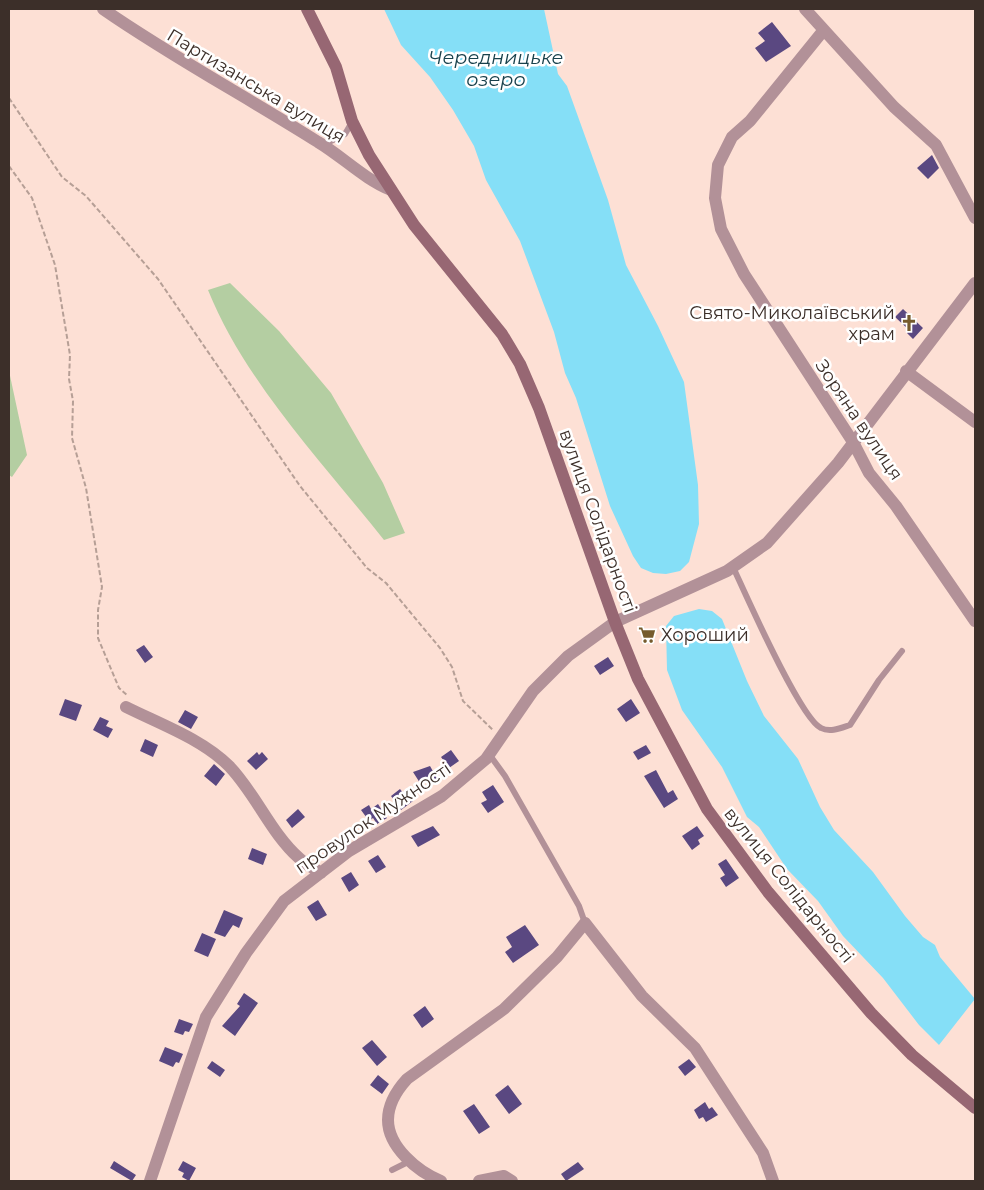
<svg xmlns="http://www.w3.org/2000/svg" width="984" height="1190" font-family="Montserrat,sans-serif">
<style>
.green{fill:#b4cea2}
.water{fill:#85dff7}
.building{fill:#5a4881}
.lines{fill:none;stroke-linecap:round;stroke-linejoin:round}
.path{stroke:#b69f96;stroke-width:2;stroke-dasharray:5 2.5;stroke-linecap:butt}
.lane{stroke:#b29198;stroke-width:6}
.street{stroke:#b29198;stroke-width:12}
.secondary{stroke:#976773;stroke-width:12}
.labels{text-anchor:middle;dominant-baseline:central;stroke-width:5;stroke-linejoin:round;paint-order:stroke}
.street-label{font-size:18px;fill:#3c2f29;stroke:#fff}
.poi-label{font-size:18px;fill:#3c2f29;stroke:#fff;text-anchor:end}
.water-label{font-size:19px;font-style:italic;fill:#18414c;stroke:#fff}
</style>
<rect width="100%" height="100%" fill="#fde0d5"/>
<path class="green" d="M 230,283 L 279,331 L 331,393 L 383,483 L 405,533 L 384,540 C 323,463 245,382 208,290 Z
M 9,371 L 27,455 L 12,477 L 9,475 Z"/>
<path class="water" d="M 384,9 L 544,9 L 558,74 L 567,86 L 608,200 L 626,265 L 658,326 L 684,382 L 698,485 L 699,524 L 689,562 L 680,571 L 666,574 L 653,573 L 641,568 L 633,556 L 610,506 L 576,398 L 565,373 L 554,332 L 520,241 L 486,180 L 474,146 L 453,110 L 430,77 L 401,45 Z
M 699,609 L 712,611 L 722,619 L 747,681 L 764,716 L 798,759 L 820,807 L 834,830 L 873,872 L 905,916 L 923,937 L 935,945 L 940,957 L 975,999 L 939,1045 L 919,1025 L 883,978 L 843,936 L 818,901 L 787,869 L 759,827 L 747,817 L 722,767 L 682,710 L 667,670 L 666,626 L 674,616 Z"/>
<path class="building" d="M 772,22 L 791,46 L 766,62 L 755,48 L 765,41 L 758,33 Z
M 932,155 L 939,168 L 928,179 L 917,168 Z
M 903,309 L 923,328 L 913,339 L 907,333 L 909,330 L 895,317 Z
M 144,645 L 153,657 L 145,663 L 136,650 Z
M 608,657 L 614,666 L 600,675 L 594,666 Z
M 65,699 L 82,705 L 76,721 L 59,715 Z
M 631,699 L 640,713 L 626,722 L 617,709 Z
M 185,710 L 198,717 L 191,729 L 178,722 Z
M 100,717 L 109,721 L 106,726 L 113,729 L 108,738 L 93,730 Z
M 145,739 L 158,745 L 153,757 L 140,751 Z
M 646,745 L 651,753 L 638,760 L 633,752 Z
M 451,750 L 459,761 L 449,768 L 441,757 Z
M 257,752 L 259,755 L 262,752 L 268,759 L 256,770 L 247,761 Z
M 214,764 L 225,774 L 216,786 L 204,776 Z
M 430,766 L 438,780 L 430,785 L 425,779 L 420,783 L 413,772 Z
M 656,770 L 668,793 L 673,790 L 678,799 L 664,808 L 644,776 Z
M 493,785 L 504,802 L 488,813 L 481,803 L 487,800 L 482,792 Z
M 400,789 L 404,794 L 406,792 L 413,801 L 401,810 L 391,796 Z
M 378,804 L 387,818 L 377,824 L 373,818 L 369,821 L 361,810 L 369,805 L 371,809 Z
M 298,809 L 305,817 L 292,828 L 286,820 Z
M 433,826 L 440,835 L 418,847 L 411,836 Z
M 697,826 L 704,836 L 698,840 L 700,844 L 692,850 L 682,836 Z
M 252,848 L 267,854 L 263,865 L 248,859 Z
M 378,855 L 386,867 L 376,873 L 368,861 Z
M 726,859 L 739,878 L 726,887 L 720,878 L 725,875 L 718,864 Z
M 351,872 L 359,885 L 349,892 L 341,878 Z
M 318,900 L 327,915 L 316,921 L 307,907 Z
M 224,910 L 243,918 L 239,928 L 233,925 L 225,937 L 214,933 Z
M 525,925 L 539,945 L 513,963 L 505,952 L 512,947 L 506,937 Z
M 202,933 L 216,939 L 208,957 L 194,951 Z
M 244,993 L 258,1003 L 235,1036 L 222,1026 L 240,1006 L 237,1004 Z
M 425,1006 L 434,1019 L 422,1028 L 413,1015 Z
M 179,1019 L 193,1024 L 189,1032 L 185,1031 L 183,1035 L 174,1032 Z
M 372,1040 L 387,1057 L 377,1066 L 362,1048 Z
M 165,1047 L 183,1054 L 179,1063 L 176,1062 L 173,1067 L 159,1061 Z
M 689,1059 L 696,1067 L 685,1076 L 678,1067 Z
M 212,1061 L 225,1070 L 220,1077 L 207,1068 Z
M 378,1075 L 389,1084 L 382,1094 L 370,1085 Z
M 508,1085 L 522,1104 L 509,1114 L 495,1095 Z
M 705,1102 L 709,1109 L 712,1107 L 718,1115 L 706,1122 L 703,1117 L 699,1119 L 694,1110 Z
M 474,1104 L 490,1127 L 479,1134 L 463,1111 Z
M 114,1161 L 136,1175 L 132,1181 L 110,1168 Z
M 183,1161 L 196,1168 L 189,1181 L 182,1177 L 184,1173 L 178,1170 Z
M 578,1162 L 584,1169 L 566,1181 L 561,1174 Z"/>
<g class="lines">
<path class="path" d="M 9,98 L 62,177 L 86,196 L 158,279 L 300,486 L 367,568 L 386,583 L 440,648 L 452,667 L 463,701 L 493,730
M 9,166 L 32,198 L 55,265 L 70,355 L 69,379 L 73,401 L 72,438 L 86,488 L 102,587 L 98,610 L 98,638 L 119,688 L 128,696"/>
<path class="lane" d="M 323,145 L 345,134 L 352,122
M 733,567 C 746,595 800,718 821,728 C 830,733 841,728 850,725 L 879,680 L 902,651
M 489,754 L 505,776 L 579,906 L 585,923
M 392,1170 L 410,1161"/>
<path class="street" d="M 103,9 C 172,57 247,97 318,142 C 343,157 364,179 391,190
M 805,9 L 894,107 L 936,145 L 975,218
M 823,31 L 750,121 L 732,137 L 718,165 L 715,198 L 721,229 L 744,274 L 853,442 L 869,473 L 896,506 L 975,621
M 906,371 L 975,422
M 126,707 C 160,724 202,739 229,766 C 256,794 270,832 299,858 C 305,864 314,868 321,873
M 150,1181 L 206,1017 L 246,953 L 284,901 L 349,851 L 442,796 L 486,759 L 533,691 L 568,656 L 615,622 L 727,571 L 767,543 L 838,463 L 975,283
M 441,1181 C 418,1172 388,1147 388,1120 C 388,1104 397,1090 407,1079 L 504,1009 L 557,957 L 585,923 L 642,996 L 695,1048 L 763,1153 L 773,1181
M 479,1181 L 504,1176 L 512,1181"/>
<path class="secondary" d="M 307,9 L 336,67 L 352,121 L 369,155 L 414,225 L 502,334 L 520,364 L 539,408 L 615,622 L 638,679 L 707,809 L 768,892 L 871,1013 L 912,1055 L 975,1108"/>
</g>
<defs>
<g id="church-bare" transform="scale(1.35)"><path d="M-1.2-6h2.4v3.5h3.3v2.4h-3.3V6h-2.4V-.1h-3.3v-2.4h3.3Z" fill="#755b2d" stroke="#fff" stroke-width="2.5" paint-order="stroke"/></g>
<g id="supermarket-bare" transform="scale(1.35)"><path d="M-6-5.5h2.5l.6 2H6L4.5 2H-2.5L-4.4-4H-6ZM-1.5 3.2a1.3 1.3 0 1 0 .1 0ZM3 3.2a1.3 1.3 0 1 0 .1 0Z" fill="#755b2d" stroke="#fff" stroke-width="2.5" paint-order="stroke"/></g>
</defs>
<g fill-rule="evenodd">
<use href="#church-bare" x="909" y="323"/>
<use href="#supermarket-bare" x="647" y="635"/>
</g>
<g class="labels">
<g class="street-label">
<text transform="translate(256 86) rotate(31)">Партизанська вулиця</text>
<text transform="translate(859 420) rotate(56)">Зоряна вулиця</text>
<text transform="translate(598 521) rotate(70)">вулиця Солідарності</text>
<text transform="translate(373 818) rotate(-34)">провулок Мужності</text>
<text transform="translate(789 885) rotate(51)">вулиця Солідарності</text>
</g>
<g class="poi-label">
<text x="895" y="313">Свято-Миколаївський<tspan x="895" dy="21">храм</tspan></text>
<text x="661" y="635" text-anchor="start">Хороший</text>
</g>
<g class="water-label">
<text x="496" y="57">Чередницьке<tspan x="496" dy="22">озеро</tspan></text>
</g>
</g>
<rect width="984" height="1190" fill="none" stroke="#3c2f29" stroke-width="20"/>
</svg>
